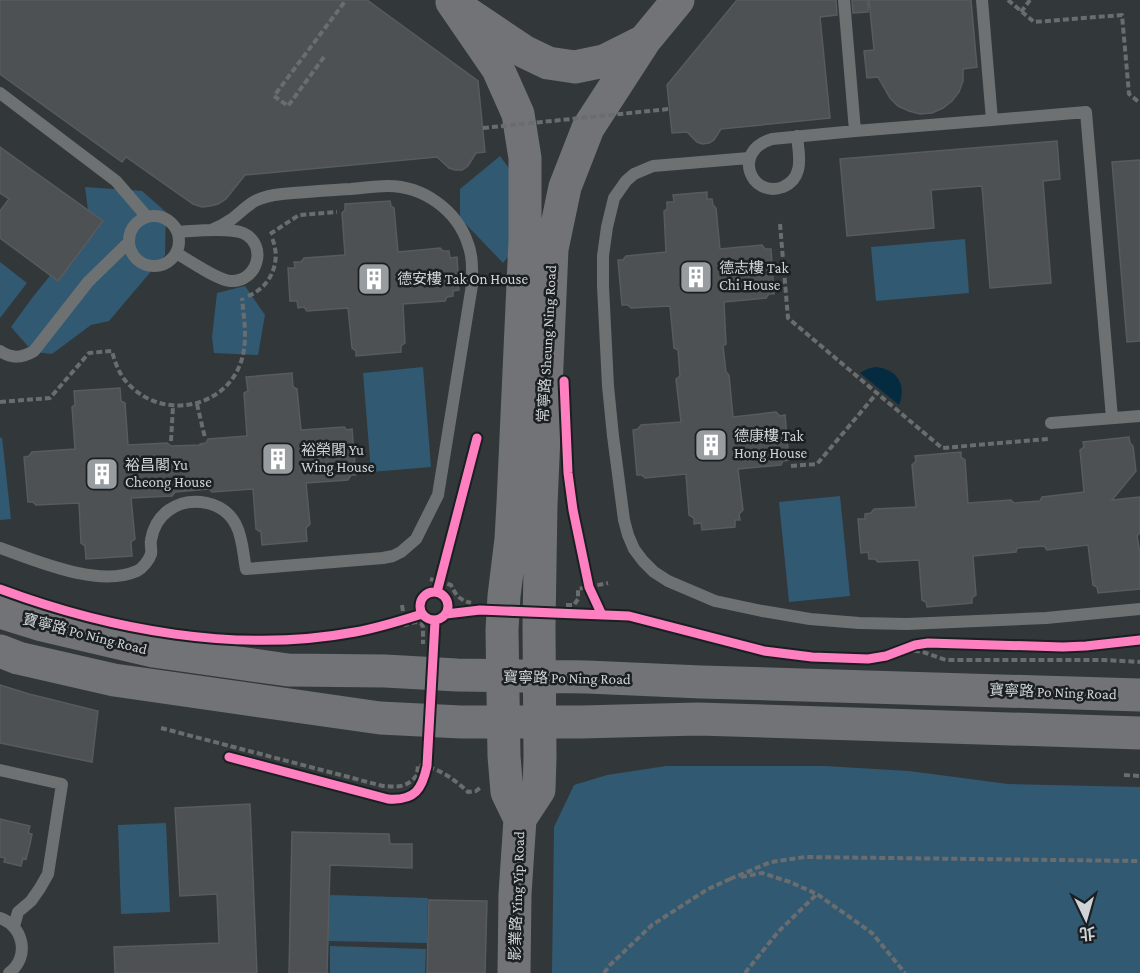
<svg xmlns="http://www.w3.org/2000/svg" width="1140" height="973" font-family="'Crimson Pro','Noto Sans TC',serif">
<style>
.green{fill:#315972}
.water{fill:#052b40}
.building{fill:#4d5154;stroke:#575b5e;stroke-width:1.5}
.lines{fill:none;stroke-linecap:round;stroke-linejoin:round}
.path{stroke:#6a6d6f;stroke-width:4;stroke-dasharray:6 3;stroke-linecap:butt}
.lane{stroke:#6e7172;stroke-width:12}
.secondary{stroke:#717376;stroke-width:33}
.path-bridge{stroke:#6a6d6f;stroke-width:4;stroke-dasharray:6 3;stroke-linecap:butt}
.cycleway-casing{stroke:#1b1f21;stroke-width:13}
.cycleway{stroke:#ff80c0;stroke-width:9}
.labels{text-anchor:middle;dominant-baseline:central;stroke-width:5;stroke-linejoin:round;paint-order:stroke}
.poi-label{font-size:15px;fill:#ced3d7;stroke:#1b1f21;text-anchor:start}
.street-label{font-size:15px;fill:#ced3d7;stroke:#1b1f21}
</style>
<rect width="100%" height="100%" fill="#32373a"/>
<path class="green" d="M 500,156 L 514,175 L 516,247 L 503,263 L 460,218 L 460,189 Z
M 85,187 L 142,191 L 166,212 L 165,255 L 109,321 L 91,325 L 52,354 L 33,352 L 11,327 L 32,298 L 90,226 Z
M 965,239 L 969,293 L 876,301 L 871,247 Z
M 0,262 L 27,283 L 0,318 Z
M 245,286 L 265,315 L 258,355 L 214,353 L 212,337 L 217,293 Z
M 423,367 L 431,467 L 371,472 L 363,373 Z
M 2,437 L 11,519 L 0,520 L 0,438 Z
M 840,496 L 850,596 L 789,602 L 779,502 Z
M 666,766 L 824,766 L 909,771 L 1008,784 L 1140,787 L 1140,973 L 552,973 L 554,827 L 574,785 L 607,775 Z
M 166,823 L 170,912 L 121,914 L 118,825 Z
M 330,895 L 428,898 L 427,943 L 328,941 Z
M 330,946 L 426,949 L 425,973 L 330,973 Z"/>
<path class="water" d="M 875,367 C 897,369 907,384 899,405 L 860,373 L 867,369 Z"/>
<path class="building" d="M 0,0 L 367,0 L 478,81 L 485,152 L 476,153 L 468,166 L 462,170 L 455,170 L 449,168 L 437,157 L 245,175 L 226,199 L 218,204 L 210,206 L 202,207 L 193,204 L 126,157 L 122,162 L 0,74 Z
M 737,0 L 836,0 L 837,15 L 820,17 L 830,118 L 721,129 L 714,140 L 709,143 L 702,144 L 697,142 L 687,132 L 672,133 L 667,85 Z
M 852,0 L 868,0 L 868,12 L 853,13 Z
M 869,0 L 971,0 L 977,67 L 963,69 L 963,81 L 959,92 L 952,101 L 943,108 L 932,113 L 920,114 L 909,111 L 898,106 L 890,98 L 878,77 L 867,78 L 864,51 L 874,50 Z
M 1057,141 L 1060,179 L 1043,181 L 1051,283 L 990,288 L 982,186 L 931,190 L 934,228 L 847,236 L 840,159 Z
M 0,147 L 103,221 L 58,281 L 0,238 L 0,211 L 9,199 L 0,193 Z
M 1140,160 L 1140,341 L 1127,342 L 1112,162 Z
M 707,192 L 707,199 L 712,199 L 713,205 L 716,208 L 720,249 L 762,245 L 765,249 L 771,249 L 774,294 L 769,294 L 766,298 L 724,302 L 726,344 L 723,346 L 726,372 L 729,375 L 733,417 L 776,412 L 780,416 L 785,415 L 789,460 L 783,461 L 781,465 L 738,469 L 743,510 L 739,514 L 740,520 L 735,520 L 735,527 L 702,530 L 701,523 L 694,524 L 694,518 L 689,515 L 686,474 L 645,478 L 642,475 L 637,475 L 633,430 L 638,429 L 641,425 L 681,422 L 676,379 L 680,376 L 678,350 L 674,348 L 670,306 L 631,308 L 628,305 L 622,305 L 618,260 L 623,260 L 626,256 L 666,252 L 664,211 L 667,209 L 667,202 L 674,202 L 673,195 Z
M 390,201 L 391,206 L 394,208 L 398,252 L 440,248 L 443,251 L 449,251 L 450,258 L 457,257 L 459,290 L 453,291 L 453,296 L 447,297 L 445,301 L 403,304 L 405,343 L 401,346 L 401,352 L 356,356 L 356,351 L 352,348 L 348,308 L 307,311 L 304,307 L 298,308 L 297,301 L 290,301 L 288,268 L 295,268 L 294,262 L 301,262 L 304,258 L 345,255 L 342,213 L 345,210 L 345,204 Z
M 292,373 L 293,387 L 297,389 L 301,430 L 344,427 L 347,430 L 352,429 L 356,475 L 351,475 L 348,480 L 306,483 L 310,524 L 306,528 L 307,541 L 262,545 L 261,532 L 256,529 L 253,489 L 212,492 L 209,489 L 175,492 L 172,496 L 131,498 L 135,539 L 131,542 L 132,556 L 86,559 L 85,546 L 81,543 L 79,503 L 36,505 L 33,502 L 28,502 L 24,457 L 29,456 L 32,452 L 75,449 L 72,407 L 75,405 L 74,391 L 120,388 L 121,401 L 125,403 L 128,445 L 167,443 L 171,446 L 200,445 L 200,444 L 206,443 L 208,439 L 247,436 L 244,393 L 248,391 L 246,377 Z
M 1129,437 L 1130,443 L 1133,446 L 1136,471 L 1112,500 L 1140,497 L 1140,533 L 1137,536 L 1140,553 L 1140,589 L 1098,593 L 1097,587 L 1093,585 L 1088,545 L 1047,550 L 1044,546 L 1017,548 L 1016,552 L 973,556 L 976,595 L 972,598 L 972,603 L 927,607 L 926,602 L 922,600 L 919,560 L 878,562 L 875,559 L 869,559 L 868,552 L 861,553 L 858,519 L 865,519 L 865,514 L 871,513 L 874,509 L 916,507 L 912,465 L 916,461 L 915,456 L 961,452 L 961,457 L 965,460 L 968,503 L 1011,500 L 1014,503 L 1040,501 L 1042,497 L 1084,492 L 1080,450 L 1084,447 L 1083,442 Z
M 0,685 L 29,694 L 98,711 L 92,762 L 0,743 Z
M 250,804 L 257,973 L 115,973 L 114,947 L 219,943 L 217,894 L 180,896 L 175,808 Z
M 0,819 L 30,826 L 28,833 L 32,834 L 30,844 L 26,859 L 23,858 L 21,866 L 4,862 L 5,858 L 0,857 Z
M 292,832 L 389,834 L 390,844 L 412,844 L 412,868 L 330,865 L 327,973 L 289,973 Z
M 429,900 L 487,901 L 485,973 L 427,973 Z"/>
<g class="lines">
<path class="path" d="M 1008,0 L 1034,22 L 1122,15 L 1129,94 L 1140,103
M 1021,12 L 1030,0
M 324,57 L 288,106 L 274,96 L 346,0
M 780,224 L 788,318 L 942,448 L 1048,439
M 270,234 L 299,215 L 337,212
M 248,296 C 271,287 282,261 272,238
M 0,402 L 50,398 L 89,353 L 112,351 C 116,367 122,380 135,390 C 169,419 226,406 241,362 C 248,341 244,319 242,298
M 197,404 L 205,438
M 171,441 L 173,406
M 791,466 L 817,464 L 877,393
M 430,579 L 451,585 C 456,596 460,600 471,603
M 402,605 L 405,625 L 415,622 L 421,623 L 423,627 L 423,644
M 566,605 L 574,605 L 578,599 L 578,589 L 608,583
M 905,649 L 923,652 L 946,660 L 1104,660 L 1140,662
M 161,728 L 383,786 C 398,787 407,788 417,775 L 418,765 C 438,767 454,779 468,792 L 476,791 L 480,788
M 229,757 L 232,747
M 1124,775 L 1140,776
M 741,877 L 762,873 L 790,882 L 817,894 L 872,933 L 905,973
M 730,879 L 771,862 L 805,857 L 1140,861
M 604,973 L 610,965 L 652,925 L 708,889 L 730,879
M 745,973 L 778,932 L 817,894"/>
<path class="lane" d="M 982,0 L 992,120 L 1086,112 L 1112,418
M 0,93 L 116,181 L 147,217
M 855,131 L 992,120
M 797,136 C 798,147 801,160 798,170 C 796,178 790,184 783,187 C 751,199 731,151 772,139 L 855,131 L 844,0
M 749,158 L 653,166 L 634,174 L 626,181 L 614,198 L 607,227 L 603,256 L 603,286 L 608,386 L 613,436 L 624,520 L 628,535 L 634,549 L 643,561 L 654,572 L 668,581 L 715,601 L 762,611 L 810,619 L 859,623 L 907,624 L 1046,618 L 1140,609
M129 241a25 25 0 1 1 50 0a25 25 0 1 1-50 0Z
M 176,253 C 189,260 217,280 230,281 C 257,283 269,245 243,233 C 228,227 194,231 178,232
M 0,351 C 12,359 22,358 34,351 L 88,282 L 128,243
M 1051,423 L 1140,416
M 0,548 C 37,561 98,588 137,571 C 143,568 149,560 151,554 C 152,550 150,544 151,540 C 153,528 159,517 169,510 C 191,495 224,501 236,525 C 243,538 243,555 246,569 L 383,558 L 393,556 L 401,552 L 416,539 L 438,495 L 472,285 C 472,271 473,257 468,244 C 457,210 423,186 388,186 C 376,186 363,188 351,189 C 328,190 305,192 282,194 C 273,195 263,197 255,201 C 246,206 240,213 232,219 C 225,224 219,227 211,230
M 0,770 L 62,784 L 48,874 L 40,888 L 31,901 L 18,912 L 14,926
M 0,918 C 24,926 30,958 9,973"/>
<path class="secondary" d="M 452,2 L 498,69 L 518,114 L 525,158 L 525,240 L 513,503 L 511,539 L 504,596 L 502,630 L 504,756 L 507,792 L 520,819
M 467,13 L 525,52 L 548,63 L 575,67 L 604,61 L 644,41
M 0,612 L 42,625 L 153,651 L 288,670 L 385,671 L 457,675 L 587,677 L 701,682 L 1140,695
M 0,651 L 18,658 L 114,680 L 380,718 L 461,722 L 581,722 L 698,719 L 1140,733
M 514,973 L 515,894 L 520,819 L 539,790 L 540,758 L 539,626 L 541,505 L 552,249 L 565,187 L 588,128 L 645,40 L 678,0"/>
<path class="path-bridge" d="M 483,128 L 669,109"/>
<g class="cycleway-casing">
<path id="cycleway" d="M 564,381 L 568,473 L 573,510 L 589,587 L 602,615
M 0,589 C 110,630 238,654 355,632 C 378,628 400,621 422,614
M420 606a14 14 0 1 1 28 0a14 14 0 1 1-28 0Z
M 437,592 L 477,438
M 446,614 L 480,610 L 629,616 L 764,651 L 812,657 L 868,659 L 886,656 L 915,645 L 928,643 L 1063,647 L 1086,646 L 1140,640
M 229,757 L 388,799 C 415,801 422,789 427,766 L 435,621"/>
</g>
<use href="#cycleway" class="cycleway"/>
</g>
<defs>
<g id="building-square" transform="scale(1.725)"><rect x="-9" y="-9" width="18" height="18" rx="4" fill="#979ca0" stroke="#1b1f21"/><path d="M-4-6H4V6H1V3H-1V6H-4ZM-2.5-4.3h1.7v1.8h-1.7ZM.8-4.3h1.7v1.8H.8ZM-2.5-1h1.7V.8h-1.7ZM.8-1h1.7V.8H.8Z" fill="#fff"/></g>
</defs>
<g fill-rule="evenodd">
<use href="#building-square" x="696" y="277"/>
<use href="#building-square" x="374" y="279"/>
<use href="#building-square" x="711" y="445"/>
<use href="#building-square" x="278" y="459"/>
<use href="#building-square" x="102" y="474"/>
</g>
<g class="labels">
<g class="poi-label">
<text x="719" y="268">德志樓 Tak<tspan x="719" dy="17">Chi House</tspan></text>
<text x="397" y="279">德安樓 Tak On House</text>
<text x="734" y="436">德康樓 Tak<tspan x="734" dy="17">Hong House</tspan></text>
<text x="301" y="450">裕榮閣 Yu<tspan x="301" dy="17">Wing House</tspan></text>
<text x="125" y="465">裕昌閣 Yu<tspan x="125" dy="17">Cheong House</tspan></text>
</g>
<g class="street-label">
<text transform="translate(547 344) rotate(-87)">常寧路 Sheung Ning Road</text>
<text transform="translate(85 634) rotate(14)">寶寧路 Po Ning Road</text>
<text transform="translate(567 678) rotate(1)">寶寧路 Po Ning Road</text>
<text transform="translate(1053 692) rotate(2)">寶寧路 Po Ning Road</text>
<text transform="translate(517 896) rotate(-88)">影業路 Ying Yip Road</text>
</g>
</g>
<g transform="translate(1086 919) rotate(175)" stroke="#1b1f21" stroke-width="4.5" paint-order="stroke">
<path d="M0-4.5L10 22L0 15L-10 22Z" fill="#ced3d7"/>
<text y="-9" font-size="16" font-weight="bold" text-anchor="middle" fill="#ced3d7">北</text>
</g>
</svg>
